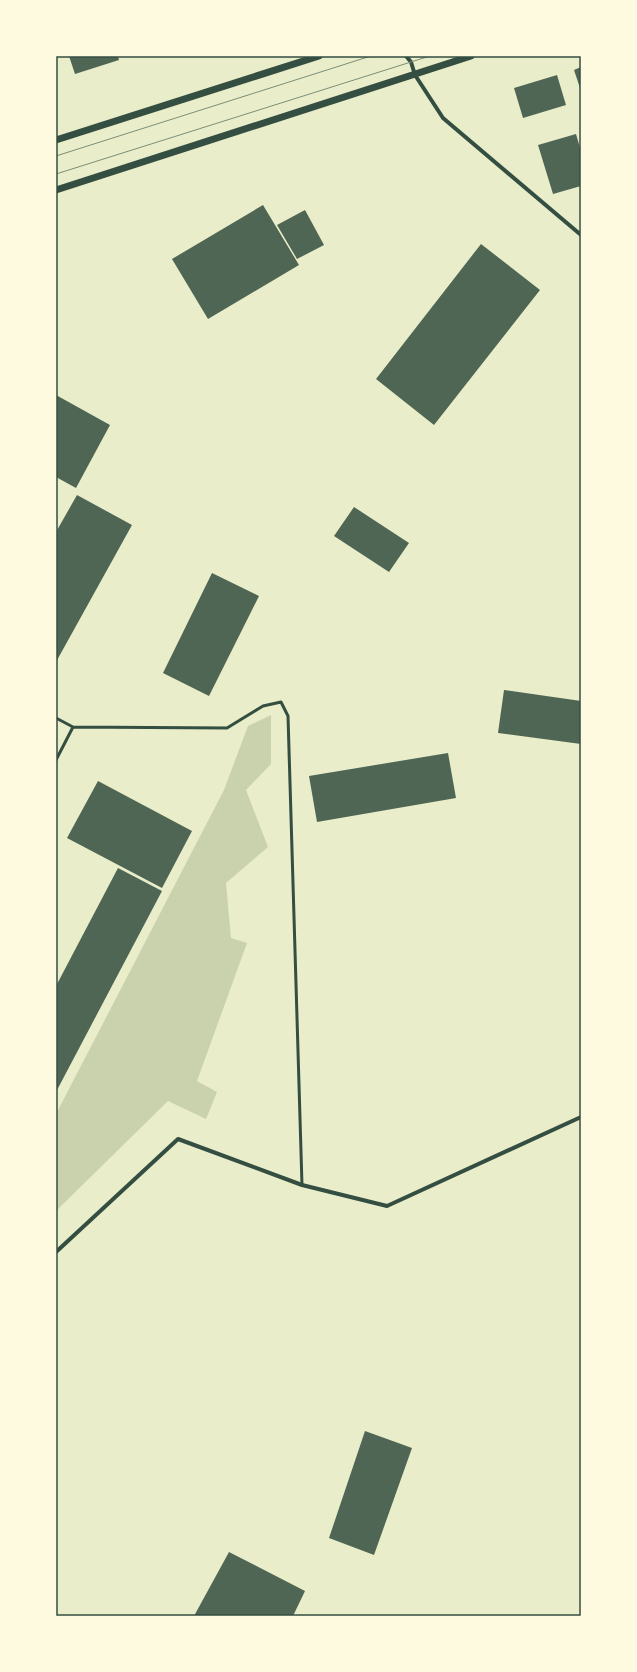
<svg xmlns="http://www.w3.org/2000/svg" width="637" height="1672" font-family="'IBM Plex Serif',serif">
<style>
.green{fill:#cad2ad}
.building{fill:#4f6655}
.lines{fill:none;stroke-linecap:round;stroke-linejoin:round}
.service{stroke:#344e41;stroke-width:3}
.minor{stroke:#344e41;stroke-width:4}
.tertiary{stroke:#344e41;stroke-width:7}
.tram{stroke:#7c8e77;stroke-width:1}
.neatline{fill:none;stroke:#344e41;stroke-width:1.5}
</style>
<rect width="100%" height="100%" fill="#e9edc9"/>
<path class="green" d="M 271,715 L 271,764 L 246,790 L 268,847 L 226,883 L 231,938 L 247,943 L 197,1081 L 217,1092 L 206,1119 L 168,1101 L 56,1211 L 56,1114 L 224,790 L 248,726 Z"/>
<path class="building" d="M 69,56 L 118,56 L 119,60 L 75,74 Z
M 581,67 L 581,91 L 574,70 Z
M 557,75 L 566,105 L 523,118 L 514,88 Z
M 576,134 L 581,151 L 581,186 L 553,194 L 538,145 Z
M 263,205 L 299,265 L 208,319 L 172,259 Z
M 305,210 L 324,245 L 297,259 L 277,225 Z
M 481,244 L 540,290 L 434,425 L 376,379 Z
M 56,395 L 110,425 L 76,488 L 56,477 Z
M 77,495 L 132,525 L 56,662 L 56,532 Z
M 354,507 L 409,543 L 389,572 L 334,536 Z
M 212,573 L 259,596 L 209,696 L 163,673 Z
M 504,690 L 581,701 L 581,744 L 498,733 Z
M 448,753 L 456,798 L 317,822 L 309,776 Z
M 98,781 L 192,831 L 162,888 L 67,838 Z
M 118,868 L 162,891 L 56,1092 L 56,986 Z
M 365,1431 L 412,1448 L 374,1555 L 329,1538 Z
M 229,1552 L 305,1591 L 293,1616 L 194,1616 Z"/>
<g class="lines">
<path class="service" d="M 56,718 L 73,727 L 227,728 L 263,706 L 281,702 L 288,716 L 302,1185
M 56,760 L 73,727"/>
<path class="minor" d="M 406,56 L 411,62 L 415,75 L 443,118 L 581,235
M 56,1252 L 178,1139 L 302,1185 L 387,1206 L 581,1117"/>
<path class="tertiary" d="M 56,140 L 319,56
M 56,190 L 471,56"/>
<path class="tram" d="M 56,156 L 371,56
M 56,174 L 430,56"/>
</g>
<rect width="637" height="1672" fill="none" stroke="#fefae0" stroke-width="114"/>
<rect x="57" y="57" width="523" height="1558" class="neatline"/>
</svg>
